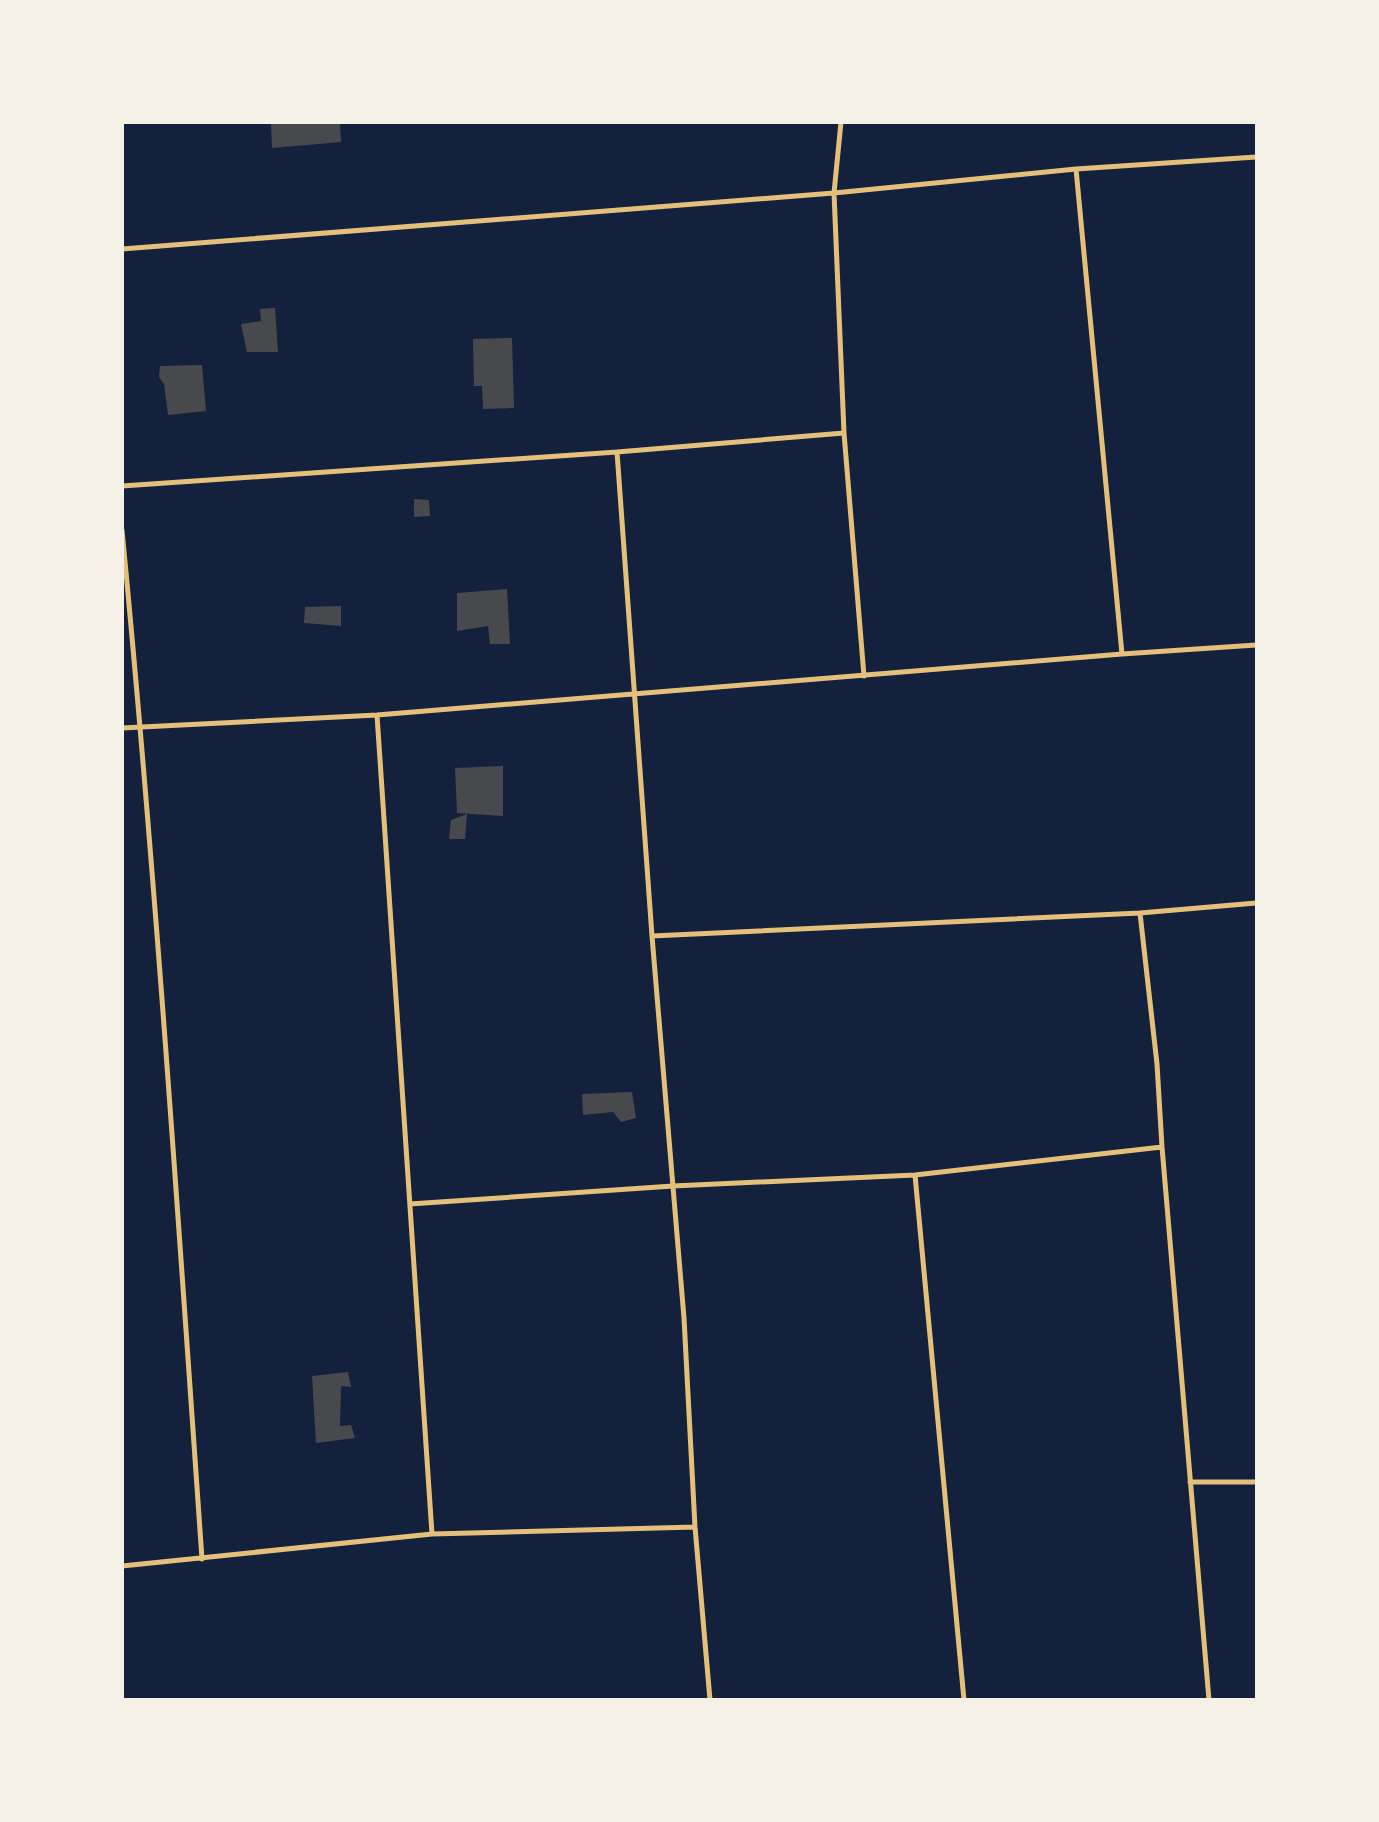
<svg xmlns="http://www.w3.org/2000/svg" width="1379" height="1822" font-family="'Alegreya Sans',sans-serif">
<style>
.building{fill:#48494c}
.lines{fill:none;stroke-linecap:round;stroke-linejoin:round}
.minor{stroke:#e5c07b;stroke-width:5}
</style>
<rect width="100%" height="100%" fill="#14213d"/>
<path class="building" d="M 271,122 L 340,122 L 341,142 L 272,148 Z
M 275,308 L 278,352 L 247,352 L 241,324 L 261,321 L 260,309 Z
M 512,338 L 514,408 L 483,409 L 482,386 L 474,386 L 473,339 Z
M 202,365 L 206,411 L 168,415 L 164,384 L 159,377 L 160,366 Z
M 414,499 L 429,500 L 430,516 L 414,517 Z
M 507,589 L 510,644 L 490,644 L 488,626 L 457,631 L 457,593 Z
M 341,606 L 341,626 L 304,623 L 305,607 Z
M 503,766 L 503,816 L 457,813 L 455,768 Z
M 467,814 L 465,839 L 449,839 L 451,820 Z
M 632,1092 L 636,1118 L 621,1122 L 613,1112 L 583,1115 L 582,1094 Z
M 348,1372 L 351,1387 L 341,1386 L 340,1426 L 351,1425 L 355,1438 L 316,1443 L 312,1376 Z"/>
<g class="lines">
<path class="minor" d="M 841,122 L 834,193 L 844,433 L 864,676
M 1076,169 L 1122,654
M 122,249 L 834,193 L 1076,169 L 1256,157
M 617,452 L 652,936 L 684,1318 L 695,1527 L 710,1700
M 122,486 L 617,452 L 844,433
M 122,530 C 155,872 178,1215 202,1559
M 377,715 L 432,1534
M 122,728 L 377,715 L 1122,654 L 1256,645
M 1140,913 L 1157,1064 L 1162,1147 L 1209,1700
M 652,936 L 1140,913 L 1256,903
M 915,1175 L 964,1700
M 410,1204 L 673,1186 L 915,1175 L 1162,1147
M 1190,1482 L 1256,1482
M 122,1566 L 432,1534 L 695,1527"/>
</g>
<rect width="1379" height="1822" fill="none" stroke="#f6f1e7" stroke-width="248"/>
</svg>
